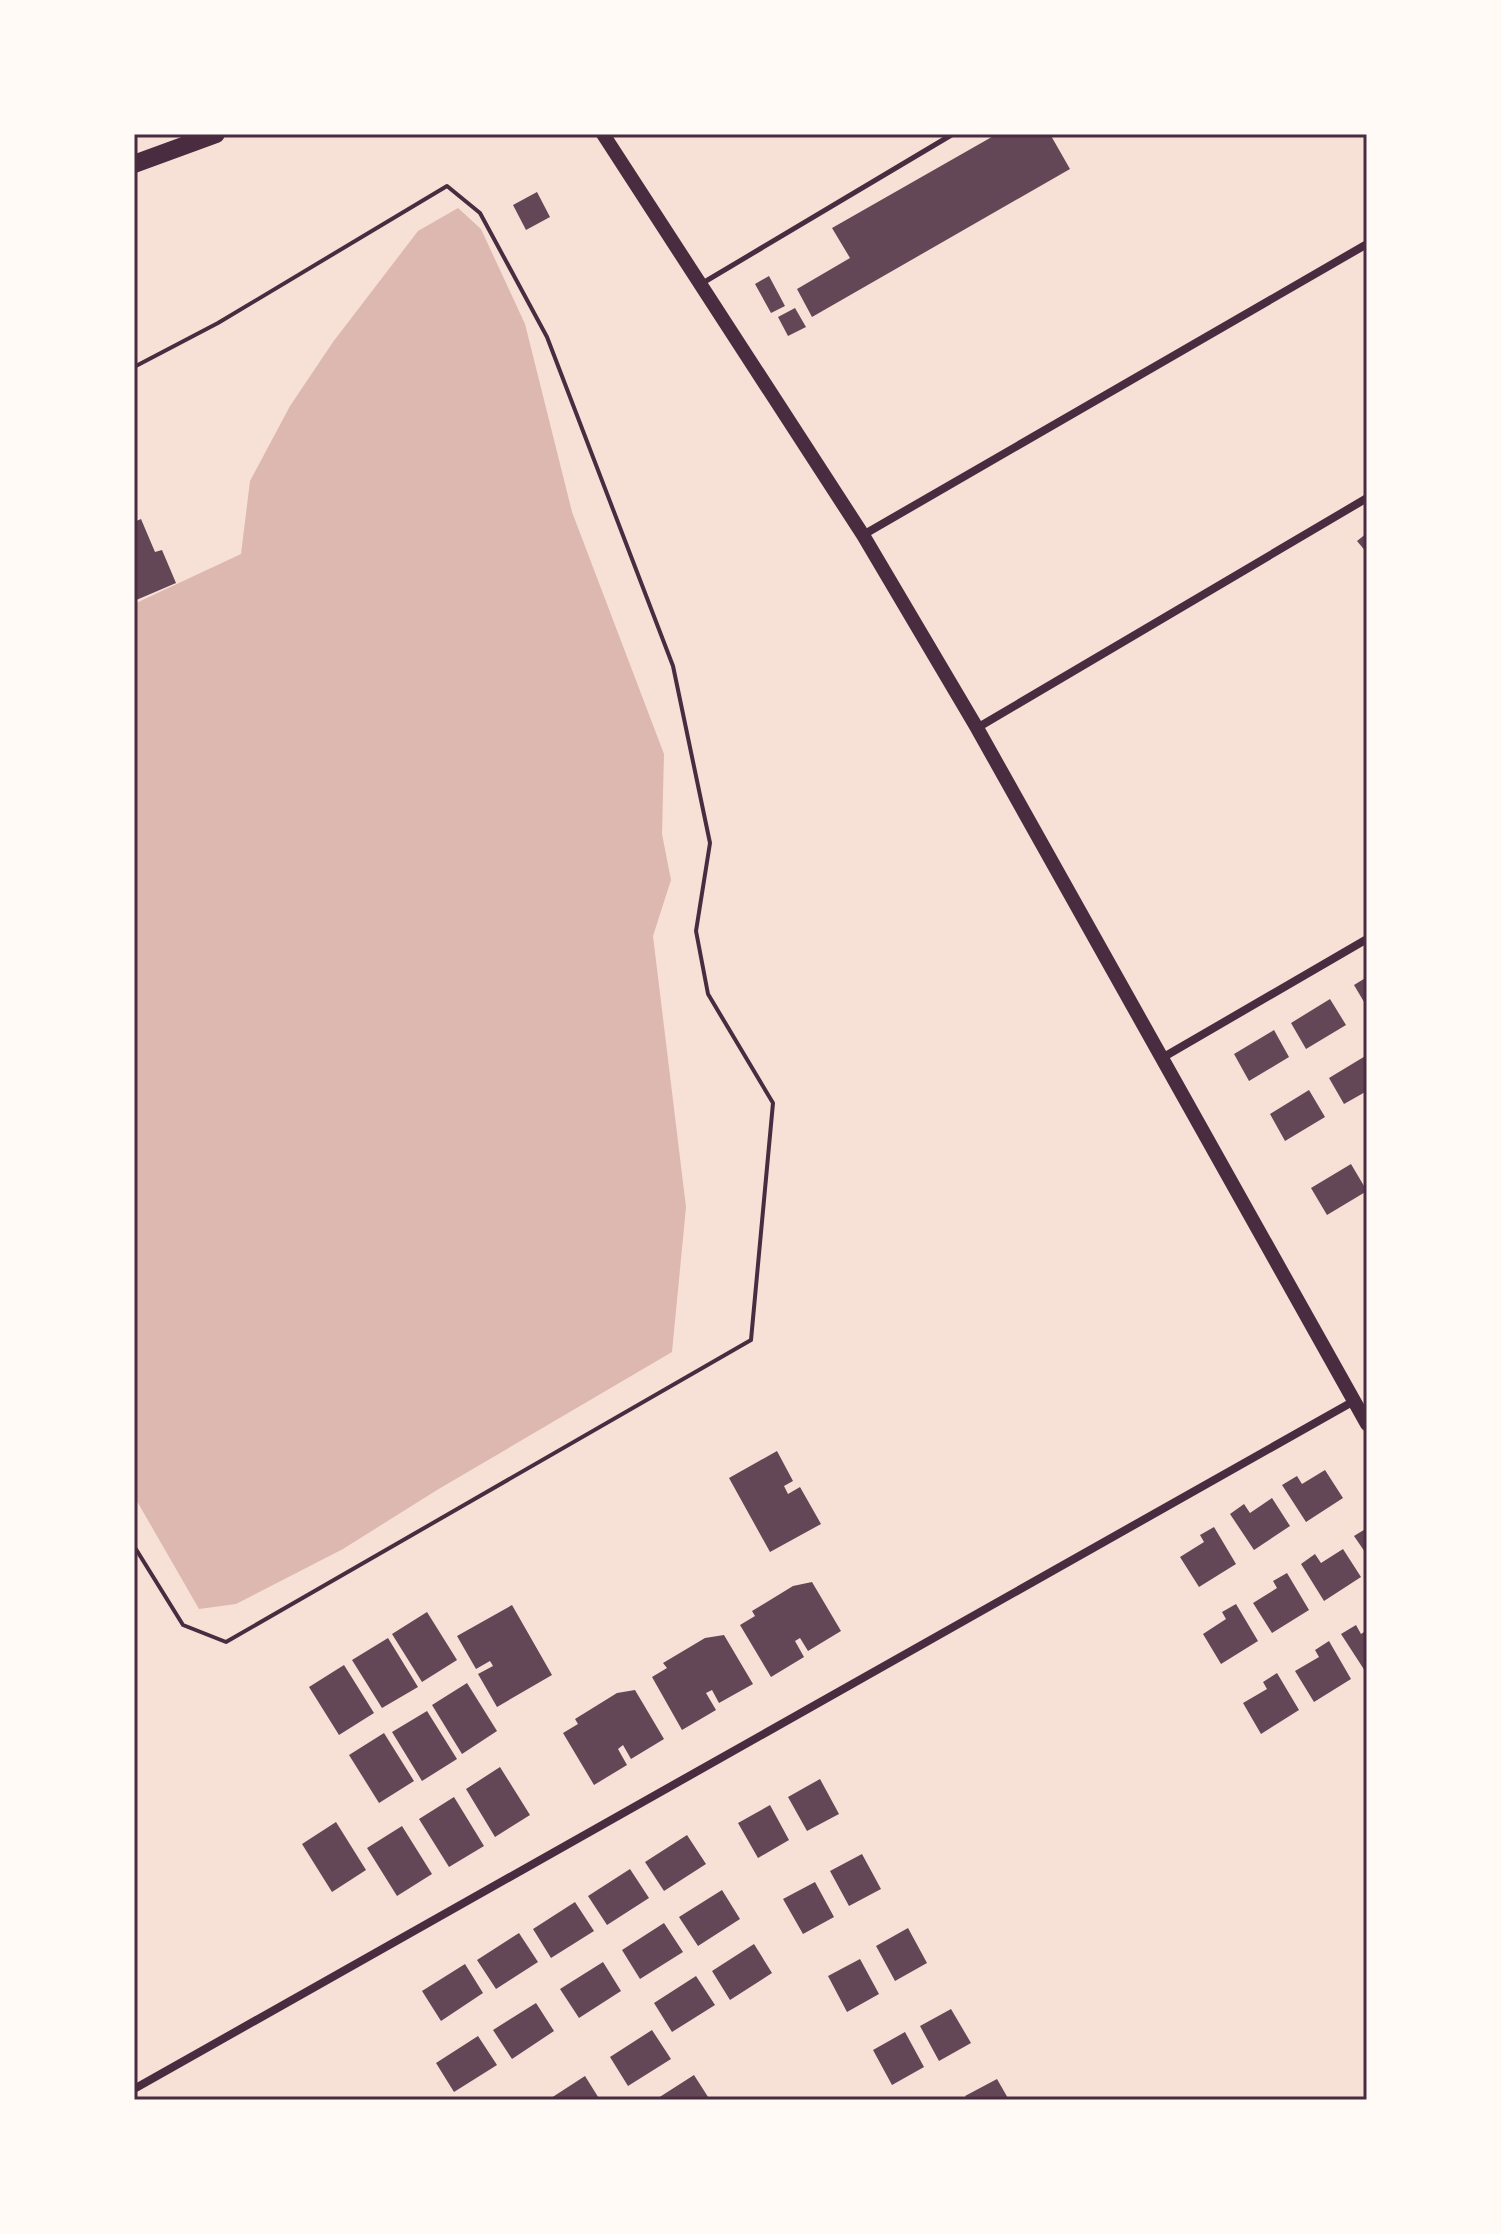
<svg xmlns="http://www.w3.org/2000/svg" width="1501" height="2234" font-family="'IBM Plex Sans',sans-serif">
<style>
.water{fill:#dcb8b0}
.building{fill:#644757}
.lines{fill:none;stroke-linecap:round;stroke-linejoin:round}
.path{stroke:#4a2c40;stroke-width:4}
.service{stroke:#4a2c40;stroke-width:5}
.minor{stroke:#4a2c40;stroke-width:8}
.tertiary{stroke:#4a2c40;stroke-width:14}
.trunk{stroke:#4a2c40;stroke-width:18}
.neatline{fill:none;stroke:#4a2c40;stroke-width:3}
</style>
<rect width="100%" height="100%" fill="#f7e1d7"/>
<path class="water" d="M 458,208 L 481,229 L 525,324 L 572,512 L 664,754 L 662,834 L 671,880 L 653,936 L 686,1207 L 672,1352 L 437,1490 L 343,1549 L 236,1604 L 199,1609 L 134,1496 L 134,604 L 241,554 L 250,481 L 290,406 L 333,342 L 418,231 Z"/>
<path class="building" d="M 997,134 L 1050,134 L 1070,169 L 812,317 L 797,289 L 850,258 L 832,228 Z
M 537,192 L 550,217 L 526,230 L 513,205 Z
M 769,276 L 785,306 L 771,313 L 755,284 Z
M 795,308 L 806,327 L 788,336 L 778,317 Z
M 141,519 L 155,552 L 162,550 L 176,583 L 134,601 L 134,522 Z
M 1367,533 L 1367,553 L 1357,541 Z
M 1367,977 L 1367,1007 L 1354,985 Z
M 1330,999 L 1346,1025 L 1306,1049 L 1291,1023 Z
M 1274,1030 L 1289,1057 L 1249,1081 L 1234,1054 Z
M 1367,1055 L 1367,1091 L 1344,1104 L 1329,1078 Z
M 1309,1090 L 1325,1117 L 1285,1141 L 1270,1114 Z
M 1351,1164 L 1367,1191 L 1327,1215 L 1311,1188 Z
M 777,1451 L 793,1481 L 784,1486 L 788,1494 L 800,1487 L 821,1524 L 770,1552 L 729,1478 Z
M 1325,1470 L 1343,1498 L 1306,1522 L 1282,1485 L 1297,1476 L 1302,1484 Z
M 1272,1498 L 1290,1526 L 1254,1550 L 1230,1514 L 1244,1504 L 1250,1513 Z
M 1214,1527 L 1236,1564 L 1199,1587 L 1180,1557 L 1204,1542 L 1200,1535 Z
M 1367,1528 L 1367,1555 L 1354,1536 Z
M 1343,1549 L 1361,1577 L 1324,1601 L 1301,1564 L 1315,1554 L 1321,1563 Z
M 1287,1573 L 1309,1610 L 1272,1633 L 1253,1603 L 1277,1588 L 1273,1581 Z
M 812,1582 L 841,1631 L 808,1651 L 800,1638 L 795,1641 L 804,1657 L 771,1677 L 740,1625 L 755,1616 L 752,1611 L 793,1586 Z
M 1236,1604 L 1258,1641 L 1221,1664 L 1203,1634 L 1226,1619 L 1222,1612 Z
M 512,1605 L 552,1675 L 497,1707 L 478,1674 L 493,1666 L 490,1661 L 476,1669 L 457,1636 Z
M 427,1612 L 457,1660 L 422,1682 L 392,1634 Z
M 1356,1625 L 1361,1634 L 1367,1630 L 1365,1671 L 1341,1634 Z
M 724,1635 L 753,1684 L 719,1703 L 712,1690 L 706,1693 L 716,1710 L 682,1730 L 652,1677 L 667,1668 L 663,1663 L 705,1638 Z
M 388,1638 L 418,1687 L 382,1708 L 352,1660 Z
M 1329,1641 L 1351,1679 L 1314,1702 L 1295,1671 L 1319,1657 L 1315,1650 Z
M 344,1665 L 374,1713 L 339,1735 L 309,1687 Z
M 1277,1673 L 1299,1710 L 1261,1734 L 1243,1703 L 1267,1689 L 1263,1682 Z
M 467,1683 L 497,1731 L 462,1754 L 432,1705 Z
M 635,1690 L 664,1739 L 631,1759 L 623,1745 L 618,1749 L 627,1765 L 594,1785 L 563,1733 L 578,1724 L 575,1719 L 617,1693 Z
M 427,1711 L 457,1759 L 422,1781 L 392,1732 Z
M 384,1733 L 414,1781 L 379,1803 L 349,1755 Z
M 500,1767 L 530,1815 L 495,1837 L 466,1789 Z
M 820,1779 L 839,1814 L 807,1831 L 788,1797 Z
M 454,1797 L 484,1846 L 449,1867 L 419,1819 Z
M 770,1805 L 789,1840 L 758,1858 L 738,1823 Z
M 336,1822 L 366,1870 L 332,1892 L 302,1844 Z
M 402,1826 L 432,1874 L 397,1896 L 367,1848 Z
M 687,1835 L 706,1864 L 664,1891 L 645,1862 Z
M 862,1854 L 881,1889 L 849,1906 L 830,1871 Z
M 630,1869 L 649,1898 L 607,1925 L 588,1896 Z
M 815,1882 L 834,1917 L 803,1934 L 783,1899 Z
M 722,1890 L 740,1919 L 698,1946 L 679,1917 Z
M 575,1902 L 594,1931 L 551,1958 L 533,1929 Z
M 664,1923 L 683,1952 L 640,1979 L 622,1950 Z
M 908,1928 L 927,1963 L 895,1981 L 876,1946 Z
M 519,1933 L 538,1962 L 496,1989 L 477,1960 Z
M 754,1944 L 772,1973 L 730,2000 L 712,1971 Z
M 860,1959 L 879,1994 L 847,2012 L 828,1976 Z
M 603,1962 L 621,1991 L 579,2018 L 560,1989 Z
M 465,1964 L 483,1993 L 441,2021 L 422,1991 Z
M 696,1976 L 715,2005 L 672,2032 L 654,2003 Z
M 536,2003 L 554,2031 L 512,2059 L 493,2030 Z
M 951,2009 L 971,2043 L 939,2061 L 920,2026 Z
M 652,2030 L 671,2059 L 628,2086 L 610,2057 Z
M 905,2032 L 924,2067 L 892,2085 L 873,2050 Z
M 478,2036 L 497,2065 L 454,2092 L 436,2063 Z
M 694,2075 L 710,2100 L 655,2100 Z
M 585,2076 L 600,2100 L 548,2100 Z
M 997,2079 L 1009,2100 L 967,2100 L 965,2096 Z"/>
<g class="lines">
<path class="path" d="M 134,367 L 218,323 L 447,186 L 480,213 L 547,337 L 673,666 L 710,843 L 696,931 L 708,994 L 773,1103 L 751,1340 L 226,1642 L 183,1625 L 134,1546"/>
<path class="service" d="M 701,284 L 953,134"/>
<path class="minor" d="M 863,535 L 1367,244
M 977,728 L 1367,498
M 1162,1058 L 1367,939
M 134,2089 L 1354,1401"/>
<path class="tertiary" d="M 603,134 L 863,535 L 977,728 L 1367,1424"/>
<path class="trunk" d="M 134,164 L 216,134"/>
</g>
<rect width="1501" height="2234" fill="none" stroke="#fffaf5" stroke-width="272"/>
<rect x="136" y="136" width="1229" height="1962" class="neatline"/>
</svg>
